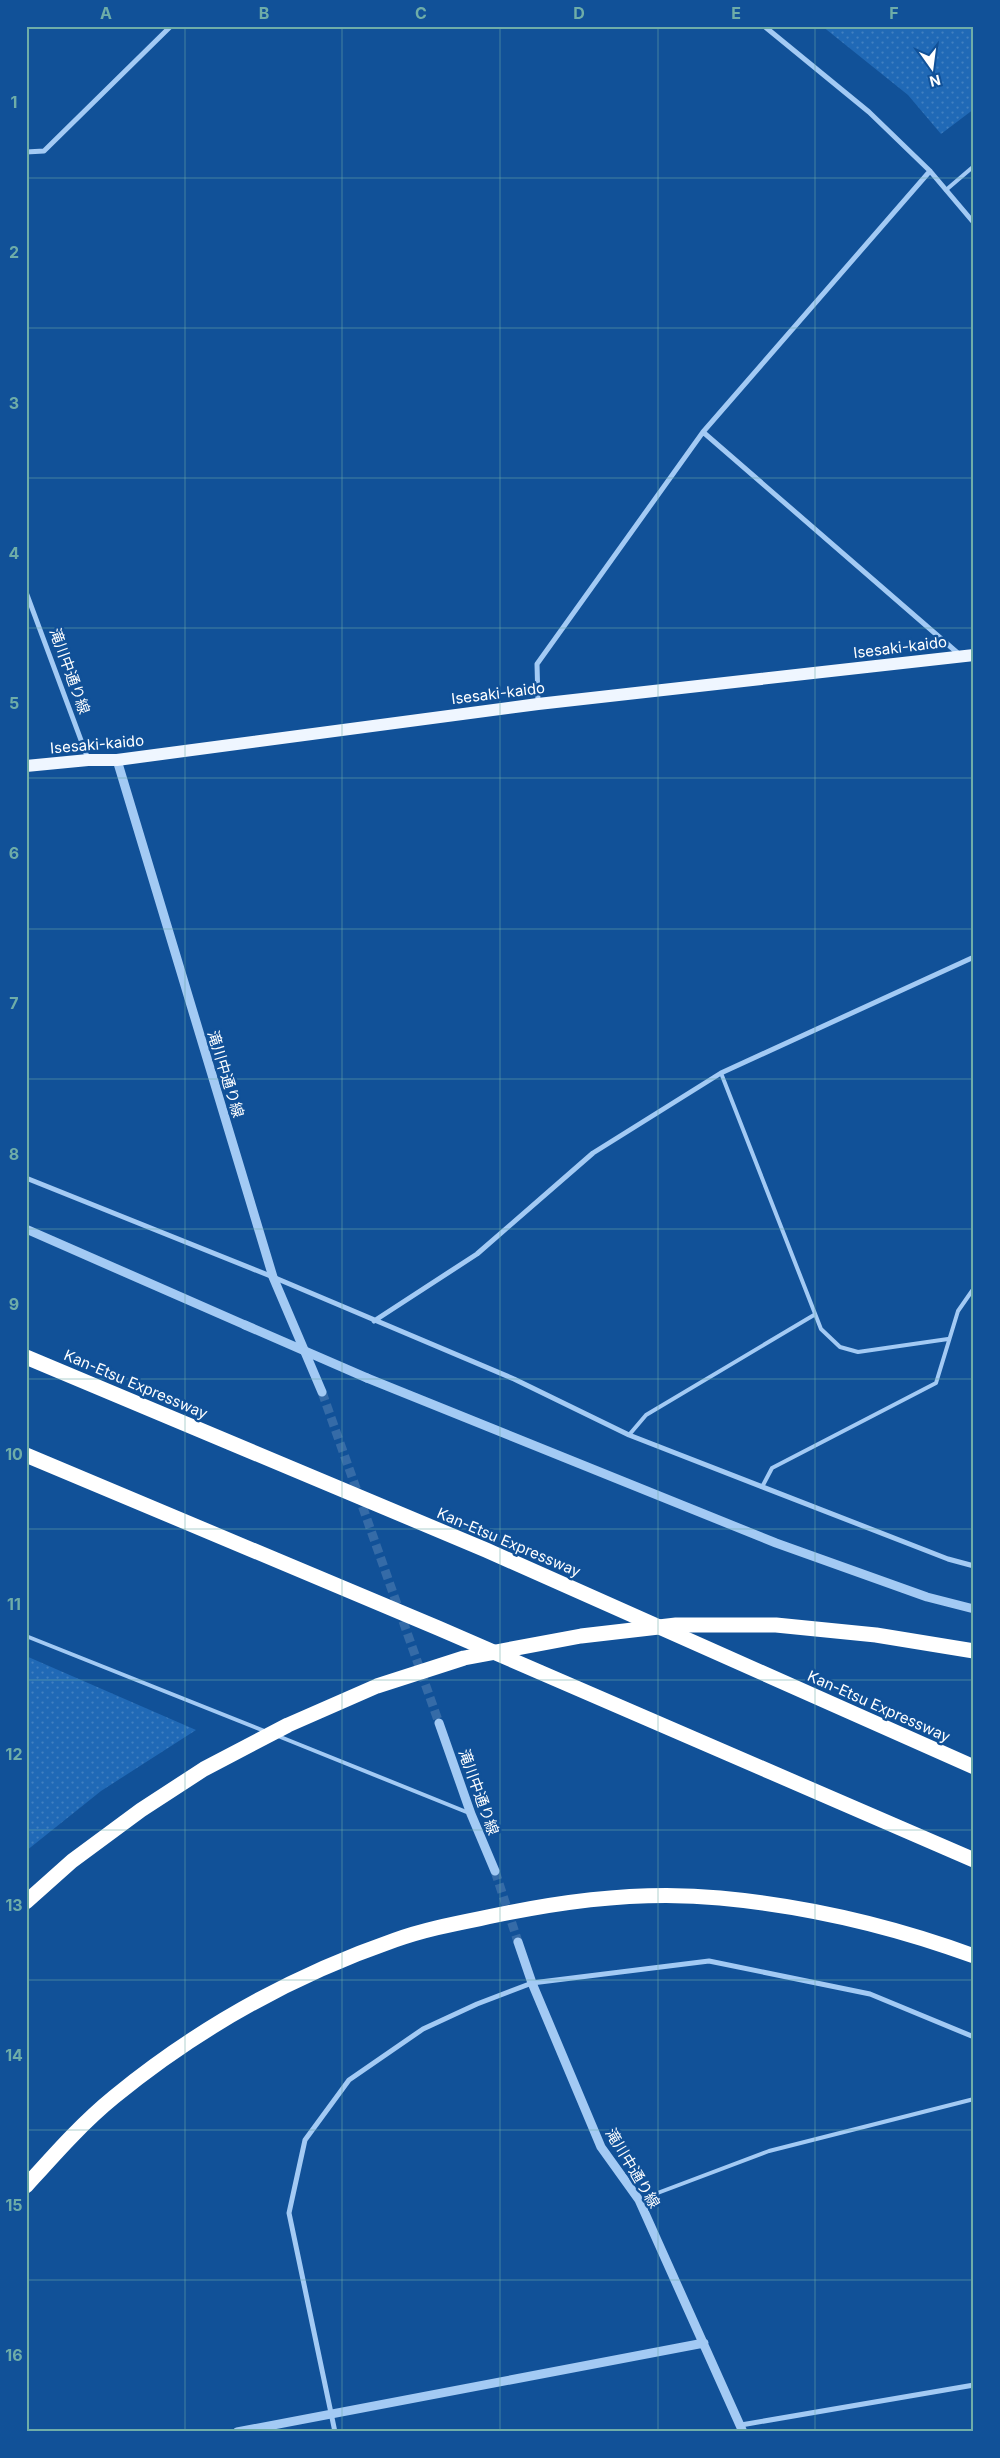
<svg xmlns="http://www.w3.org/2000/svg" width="1000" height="2458" font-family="Inter,'Noto Sans JP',sans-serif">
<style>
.park{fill:url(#park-dots)}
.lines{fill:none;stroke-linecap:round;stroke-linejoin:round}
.tertiary-tunnel{stroke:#356ba7;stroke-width:9;stroke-dasharray:9 4.5;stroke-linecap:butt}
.service{stroke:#a3caf4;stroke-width:4}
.minor{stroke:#a3caf4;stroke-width:5}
.tertiary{stroke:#a3caf4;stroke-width:9}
.primary{stroke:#eff6ff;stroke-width:12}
.motorway{stroke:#fff;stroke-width:15}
.tertiary-bridge{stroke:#a3caf4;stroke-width:9}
.motorway-bridge{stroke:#fff;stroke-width:15}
.grid{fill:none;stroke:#6fada8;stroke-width:1;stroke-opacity:0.55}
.labels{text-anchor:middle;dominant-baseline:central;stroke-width:5;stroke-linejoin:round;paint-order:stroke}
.street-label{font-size:15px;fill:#fff;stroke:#115198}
.neatline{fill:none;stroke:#6fada8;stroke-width:2}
.grid-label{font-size:16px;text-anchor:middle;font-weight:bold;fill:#6fada8}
</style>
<defs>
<pattern id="park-dots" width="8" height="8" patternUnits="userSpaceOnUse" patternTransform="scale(1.25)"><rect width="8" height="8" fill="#2069b6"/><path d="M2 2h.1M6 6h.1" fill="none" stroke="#4180c1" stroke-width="1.8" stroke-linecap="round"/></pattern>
</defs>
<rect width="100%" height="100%" fill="#115198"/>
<path class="park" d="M 822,26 L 974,26 L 974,109 L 941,134 L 908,95 Z
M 26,1656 L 196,1730 L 101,1791 L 26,1851 Z"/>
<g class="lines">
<path class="tertiary-tunnel" d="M 322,1392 L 439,1723
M 495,1871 L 518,1942"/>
<path class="service" d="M 946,190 L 974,166
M 721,1073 L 821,1329 L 840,1347 L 858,1352 L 948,1339
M 629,1435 L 646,1415 L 814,1315
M 762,1487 L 772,1468 L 936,1383 L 958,1311 L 974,1288
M 26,1636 L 267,1732
M 278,1736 L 469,1813
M 639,2200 L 769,2151 L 974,2099"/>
<path class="minor" d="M 764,26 L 869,112 L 930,171 L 974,223
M 26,152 L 44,151 L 171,26
M 703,432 L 960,655
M 26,592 L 88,759
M 538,702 L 537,664 L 703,432 L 930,171
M 26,1178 L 273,1277 L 514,1379 L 629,1435 L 948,1559 L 974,1566
M 374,1321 L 477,1254 L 593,1153 L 721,1073 L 974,957
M 741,2425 L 974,2385
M 335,2432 L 289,2213 L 305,2140 L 349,2080 L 423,2029 L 477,2004 L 532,1983 L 709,1961 L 870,1994 L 974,2037"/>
<path class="tertiary" d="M 117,760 L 273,1277 L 322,1392
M 26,1229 L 245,1325
M 367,1378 L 776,1543 L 927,1597 L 974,1609
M 439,1723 L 471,1814 L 495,1871
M 518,1942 L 532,1983 L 601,2147 L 639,2200 L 743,2432
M 237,2432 L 704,2343"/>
<path class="primary" d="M 26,766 L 88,760 L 117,760 L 538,704 L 974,655"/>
<path class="motorway" d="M 26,1357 L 486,1550 L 974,1767
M 26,1455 L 438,1628 L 974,1860
M 26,2186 C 54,2155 82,2123 114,2097 C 197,2029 294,1975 395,1940 C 431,1927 470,1921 507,1913 C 576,1899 650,1891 720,1898 C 806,1906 892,1926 974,1956"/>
<path class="tertiary-bridge" d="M 245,1325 L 367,1378"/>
<path class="motorway-bridge" d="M 26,1902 L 72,1861 L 141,1810 L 204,1769 L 288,1725 L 377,1686 L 464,1658 L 581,1636 L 676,1625 L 776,1625 L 876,1635 L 974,1651"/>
</g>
<path class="grid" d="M 185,26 L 185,2432M 342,26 L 342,2432M 500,26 L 500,2432M 658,26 L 658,2432M 815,26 L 815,2432M 26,178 L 974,178M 26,328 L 974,328M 26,478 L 974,478M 26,628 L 974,628M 26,778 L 974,778M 26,929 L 974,929M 26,1079 L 974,1079M 26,1229 L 974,1229M 26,1379 L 974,1379M 26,1529 L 974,1529M 26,1680 L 974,1680M 26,1830 L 974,1830M 26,1980 L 974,1980M 26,2130 L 974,2130M 26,2280 L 974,2280"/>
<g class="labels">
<g class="street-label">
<text transform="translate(900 647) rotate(-7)">Isesaki-kaido</text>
<text transform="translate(70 671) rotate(70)">滝川中通り線</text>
<text transform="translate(498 693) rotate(-7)">Isesaki-kaido</text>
<text transform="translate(97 744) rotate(-5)">Isesaki-kaido</text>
<text transform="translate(226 1074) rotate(73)">滝川中通り線</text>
<text transform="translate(136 1384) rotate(23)">Kan-Etsu Expressway</text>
<text transform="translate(509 1542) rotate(23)">Kan-Etsu Expressway</text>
<text transform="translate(879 1706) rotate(24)">Kan-Etsu Expressway</text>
<text transform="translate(479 1792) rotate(70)">滝川中通り線</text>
<text transform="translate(633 2168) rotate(59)">滝川中通り線</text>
</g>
</g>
<rect width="1000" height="2458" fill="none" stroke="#115198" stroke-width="55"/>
<g transform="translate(932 68) rotate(166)" stroke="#115198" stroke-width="4" paint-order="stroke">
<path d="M0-4L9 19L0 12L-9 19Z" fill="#ffffff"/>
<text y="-8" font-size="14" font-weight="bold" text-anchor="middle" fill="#ffffff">N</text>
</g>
<rect x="28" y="28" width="944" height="2402" class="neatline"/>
<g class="grid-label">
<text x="106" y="19">A</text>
<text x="264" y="19">B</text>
<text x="421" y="19">C</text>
<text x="579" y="19">D</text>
<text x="736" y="19">E</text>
<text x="894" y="19">F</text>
<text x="14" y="108">1</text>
<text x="14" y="258">2</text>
<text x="14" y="409">3</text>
<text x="14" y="559">4</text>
<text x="14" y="709">5</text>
<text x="14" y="859">6</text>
<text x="14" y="1009">7</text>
<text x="14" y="1160">8</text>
<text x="14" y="1310">9</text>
<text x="14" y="1460">10</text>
<text x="14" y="1610">11</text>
<text x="14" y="1760">12</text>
<text x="14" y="1911">13</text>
<text x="14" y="2061">14</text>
<text x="14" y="2211">15</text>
<text x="14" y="2361">16</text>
</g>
</svg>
